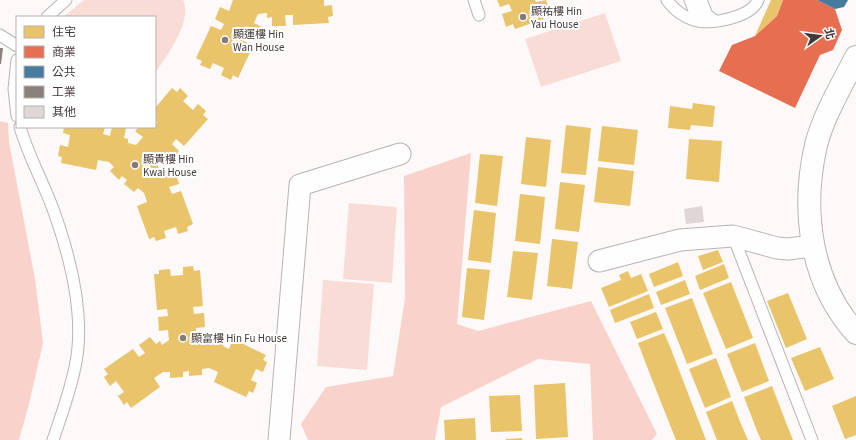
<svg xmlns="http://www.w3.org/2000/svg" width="856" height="440" font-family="'Source Sans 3','Noto Sans TC',sans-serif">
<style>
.green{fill:#fadcd6}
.forest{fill:#f9d2cb}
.homes{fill:#e9c46a}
.shops{fill:#e76f51}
.public{fill:#457b9d}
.industry{fill:#8a817c}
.building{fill:#ded7d6}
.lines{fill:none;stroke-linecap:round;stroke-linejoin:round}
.lane-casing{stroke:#b9b4b3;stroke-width:13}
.street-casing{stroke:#b9b4b3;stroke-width:23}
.secondary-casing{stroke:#b9b4b3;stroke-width:24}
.lane{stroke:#fffefe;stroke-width:11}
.street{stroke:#fffefe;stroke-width:21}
.secondary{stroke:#fffefe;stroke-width:22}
.poi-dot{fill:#847c7b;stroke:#fff;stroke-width:1.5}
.labels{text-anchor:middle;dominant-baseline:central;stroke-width:4;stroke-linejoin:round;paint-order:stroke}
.poi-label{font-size:11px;fill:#433937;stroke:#fff;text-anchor:start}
</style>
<rect width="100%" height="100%" fill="#fcf9f8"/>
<path class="green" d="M 84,0 L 183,0 C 193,21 167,56 155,73 L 155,17 L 63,17 Z
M 605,13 L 621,61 L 541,87 L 525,39 Z
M 349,203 L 397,207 L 392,283 L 343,279 Z
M 323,280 L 374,284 L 367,370 L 317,366 Z"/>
<path class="forest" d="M 0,121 L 8,123 L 9,142 L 35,279 L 43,343 L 29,404 L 19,440 L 0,440 Z
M 471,153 L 457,324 L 478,331 L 591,301 L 657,434 L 652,440 L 593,440 L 590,364 L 538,359 L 441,407 L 435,440 L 308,440 L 301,424 L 326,387 L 393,376 L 405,298 L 404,176 Z"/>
<path class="homes" d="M 233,0 L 324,0 L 324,6 L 332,5 L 333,16 L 328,17 L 329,23 L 293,25 L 293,15 L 285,15 L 286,26 L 272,26 L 272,17 L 267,18 L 267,13 L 258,14 L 254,23 L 262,27 L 256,39 L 247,35 L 244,41 L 253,46 L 238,78 L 233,75 L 231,80 L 221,75 L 224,68 L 213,63 L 210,69 L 200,65 L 202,61 L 196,58 L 211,26 L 221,30 L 224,24 L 215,19 L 220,7 L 229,11 Z
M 497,0 L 535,0 L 536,2 L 546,0 L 550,11 L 542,14 L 544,19 L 515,29 L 513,24 L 506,27 L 502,14 L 512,11 L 509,4 L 500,7 Z
M 771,0 L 783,0 L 777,16 L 755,36 Z
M 172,88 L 177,92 L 180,88 L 188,96 L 183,101 L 193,110 L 198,104 L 206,111 L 203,115 L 208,119 L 184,146 L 176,139 L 172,144 L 179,151 L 171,161 L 163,155 L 157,163 L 159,171 L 164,169 L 166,174 L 175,171 L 179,184 L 169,187 L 172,194 L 181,191 L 193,224 L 187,227 L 188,231 L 178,234 L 176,227 L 164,231 L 166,238 L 156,241 L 154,237 L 149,239 L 137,206 L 147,202 L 144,193 L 138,188 L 134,192 L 124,184 L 127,180 L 122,176 L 119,180 L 110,171 L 114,167 L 109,162 L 98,160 L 96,170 L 61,163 L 62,157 L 58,156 L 60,145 L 68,147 L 70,135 L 63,133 L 64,127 L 105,127 L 103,134 L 110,136 L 112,127 L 126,128 L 124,138 L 128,139 L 128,143 L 136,145 L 143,137 L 135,131 L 139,127 L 155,127 L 157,122 L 155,120 L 155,108 Z
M 693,103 L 715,106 L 713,127 L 691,125 L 690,130 L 668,128 L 670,106 L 692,109 Z
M 566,125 L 591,128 L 586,175 L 561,173 Z
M 602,126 L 638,130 L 634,165 L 598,161 Z
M 526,137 L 551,140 L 546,187 L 521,184 Z
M 689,139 L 722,141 L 719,182 L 686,179 Z
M 480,154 L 503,156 L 497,206 L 475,203 Z
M 598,167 L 634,171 L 630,206 L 594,202 Z
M 560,182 L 585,185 L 579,232 L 555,229 Z
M 520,194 L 545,197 L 540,244 L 515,241 Z
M 474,210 L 496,213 L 491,263 L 468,260 Z
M 552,239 L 578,242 L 572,289 L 547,286 Z
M 718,250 L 723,262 L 703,270 L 698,256 Z
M 513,251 L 538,253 L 532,300 L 507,297 Z
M 678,262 L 683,276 L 654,287 L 649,274 Z
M 724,264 L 729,278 L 700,290 L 695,276 Z
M 193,266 L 194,271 L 200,270 L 203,306 L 193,307 L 194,314 L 204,313 L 205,327 L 196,328 L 197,338 L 204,342 L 206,337 L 211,339 L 214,331 L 227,337 L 223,346 L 229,349 L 233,339 L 266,355 L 263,360 L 267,362 L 263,372 L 256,369 L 251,380 L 257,383 L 253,393 L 249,391 L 246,397 L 214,382 L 218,372 L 209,368 L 202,369 L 202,375 L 189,376 L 189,371 L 183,372 L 183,377 L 170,378 L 170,372 L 163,372 L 154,378 L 160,387 L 131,408 L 127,402 L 124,405 L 118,396 L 124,392 L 116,381 L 110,386 L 104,377 L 108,374 L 104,369 L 133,349 L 139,357 L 145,353 L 139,345 L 150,337 L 156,344 L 160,341 L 162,345 L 169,340 L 168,330 L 159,331 L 158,317 L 168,316 L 167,309 L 157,310 L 154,274 L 159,274 L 159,270 L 170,269 L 171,276 L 183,275 L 183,267 Z
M 467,268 L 490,270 L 484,320 L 462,317 Z
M 628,271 L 631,278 L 641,274 L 648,291 L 609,307 L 601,288 L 621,280 L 619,275 Z
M 685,280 L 690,294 L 661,305 L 656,292 Z
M 731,282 L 753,338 L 726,349 L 703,293 Z
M 788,293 L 807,339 L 786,348 L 767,301 Z
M 649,294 L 654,308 L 615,323 L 610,310 Z
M 692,298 L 713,354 L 687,364 L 665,308 Z
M 656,312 L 663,329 L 637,339 L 630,322 Z
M 664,333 L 669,344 L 706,440 L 676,440 L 651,377 L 638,343 Z
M 755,343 L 769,381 L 742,392 L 727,354 Z
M 820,347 L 834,379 L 805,391 L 791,358 Z
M 716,358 L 731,397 L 705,408 L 689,369 Z
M 565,383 L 568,437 L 536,439 L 534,385 Z
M 772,386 L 785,420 L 793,440 L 761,440 L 757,431 L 744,397 Z
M 520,395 L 522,431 L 491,432 L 489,396 Z
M 856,396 L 856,435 L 845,439 L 832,406 Z
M 732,401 L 741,424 L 748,440 L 717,440 L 706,412 Z
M 475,418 L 476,440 L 445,440 L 444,420 Z
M 522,438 L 522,440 L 506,440 L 506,439 Z"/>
<path class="shops" d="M 783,0 L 817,0 L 835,9 L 842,30 L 833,50 L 820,55 L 795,108 L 719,71 L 732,45 L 755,36 L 777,16 Z"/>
<path class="public" d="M 817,0 L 848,0 L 844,7 L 835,9 Z"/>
<path class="industry" d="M 0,48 L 3,48 L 1,64 L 0,64 Z"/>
<path class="building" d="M 702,206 L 704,222 L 686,224 L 684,209 Z"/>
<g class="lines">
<g class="lane-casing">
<path id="lane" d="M 474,0 L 479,15
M 667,0 C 674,10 686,19 698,21 C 714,24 752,17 758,0
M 690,0 L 698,21
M 701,0 L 707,15 L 715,21
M 47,17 L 66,0
M 0,35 L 17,46
M 17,60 L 14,89 L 17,116
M 20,127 C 28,155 43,182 53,209 C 70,256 86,318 75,367 C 70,392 61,416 53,440
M 733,236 L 812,440"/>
</g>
<g class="street-casing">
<path id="street" d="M 599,261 L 680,240 L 733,236 L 777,248 L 788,249 L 812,246
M 279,440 L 300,185 L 400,154"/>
</g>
<g class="secondary-casing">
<path id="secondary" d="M 856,57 C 842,85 824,114 816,145 C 801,210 810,282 856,333"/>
</g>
<use href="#lane" class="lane"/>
<use href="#street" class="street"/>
<use href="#secondary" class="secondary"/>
</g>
<g class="poi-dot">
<circle cx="523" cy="17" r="4"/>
<circle cx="225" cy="40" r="4"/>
<circle cx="135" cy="165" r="4"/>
<circle cx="183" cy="338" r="4"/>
</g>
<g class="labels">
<g class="poi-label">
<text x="531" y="11">顯祐樓 Hin<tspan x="531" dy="13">Yau House</tspan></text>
<text x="233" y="34">顯運樓 Hin<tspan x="233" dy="13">Wan House</tspan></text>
<text x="143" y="159">顯貴樓 Hin<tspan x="143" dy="13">Kwai House</tspan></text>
<text x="191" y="338">顯富樓 Hin Fu House</text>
</g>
</g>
<rect x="16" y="16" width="140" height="112" fill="#ffffff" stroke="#b4b0af"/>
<rect x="24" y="26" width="20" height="12" fill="#e9c46a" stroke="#b4b0af"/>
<text x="52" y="36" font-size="12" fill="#433937">住宅</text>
<rect x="24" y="46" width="20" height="12" fill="#e76f51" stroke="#b4b0af"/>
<text x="52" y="56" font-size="12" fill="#433937">商業</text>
<rect x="24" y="66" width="20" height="12" fill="#457b9d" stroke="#b4b0af"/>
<text x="52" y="76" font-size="12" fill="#433937">公共</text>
<rect x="24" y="86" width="20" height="12" fill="#8a817c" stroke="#b4b0af"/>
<text x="52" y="96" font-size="12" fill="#433937">工業</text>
<rect x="24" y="106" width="20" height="12" fill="#ded7d6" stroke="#b4b0af"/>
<text x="52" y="116" font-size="12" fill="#433937">其他</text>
<g transform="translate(820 36) rotate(76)" stroke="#ffffff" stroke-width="3" paint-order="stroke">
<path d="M0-3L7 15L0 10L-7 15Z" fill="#433937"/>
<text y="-6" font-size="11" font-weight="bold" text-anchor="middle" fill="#433937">北</text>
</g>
</svg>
